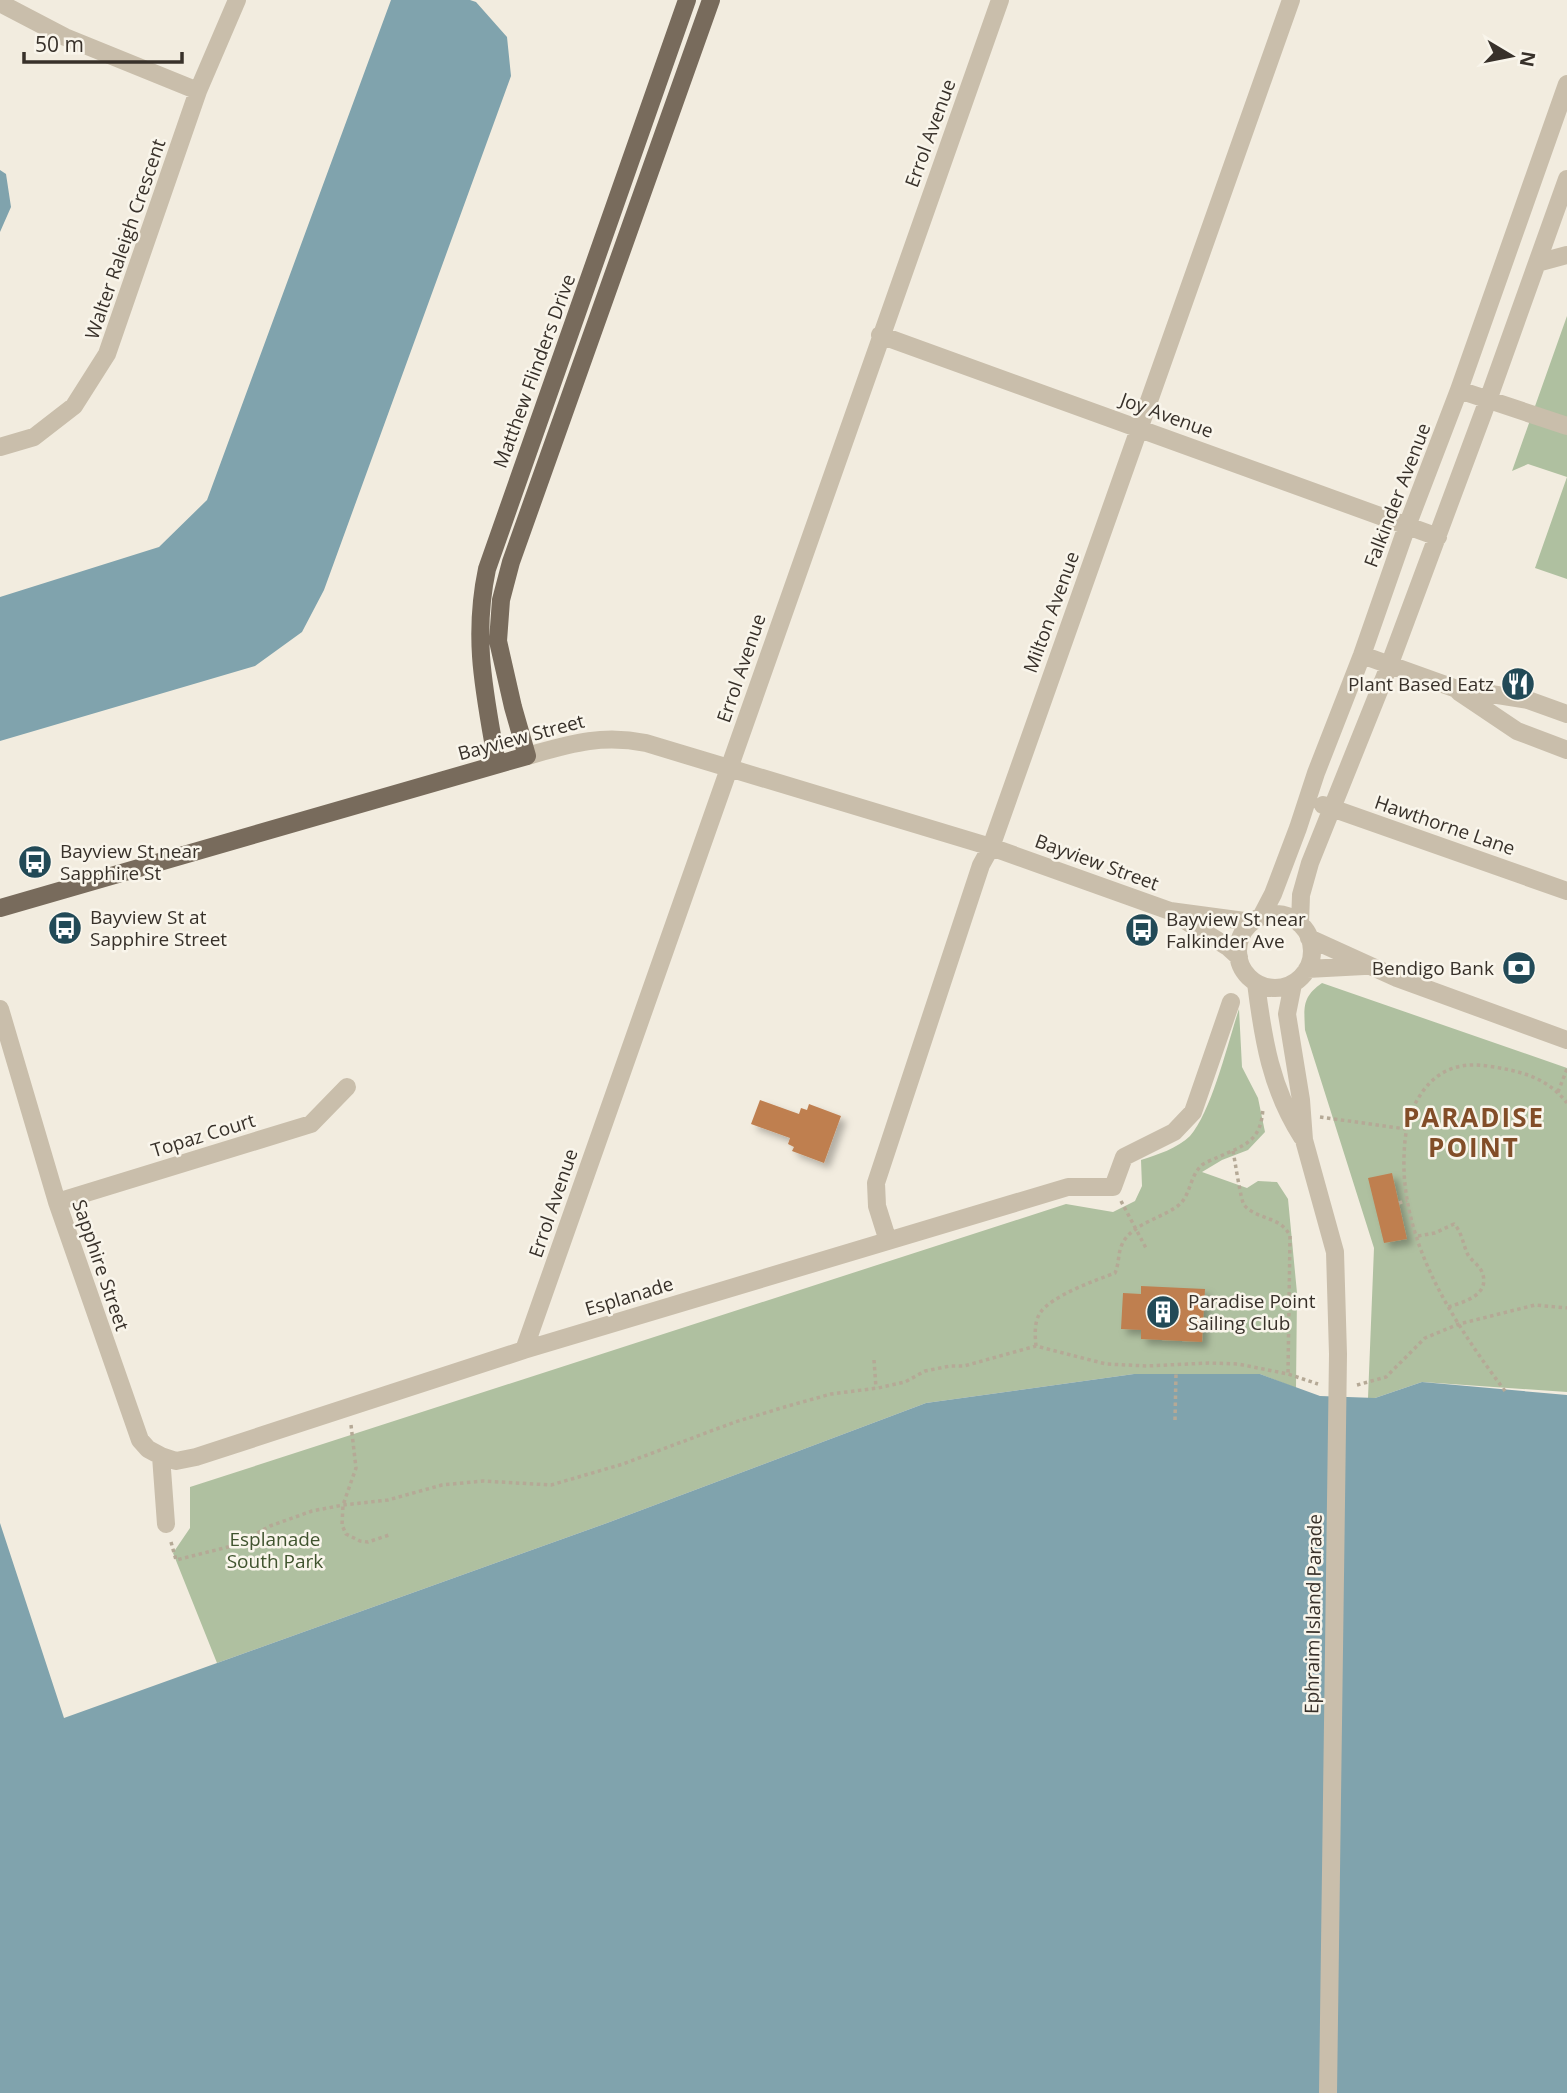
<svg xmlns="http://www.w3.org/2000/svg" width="1567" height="2093" font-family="'Open Sans',sans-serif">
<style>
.green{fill:#afc0a0}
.water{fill:#80a3ad}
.building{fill:#bf7f50;filter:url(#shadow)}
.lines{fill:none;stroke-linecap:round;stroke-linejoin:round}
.path{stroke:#b5a996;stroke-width:3.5;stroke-dasharray:3.5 3.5;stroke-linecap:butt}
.minor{stroke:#c9beab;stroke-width:18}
.major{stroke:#786b5c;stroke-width:18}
.labels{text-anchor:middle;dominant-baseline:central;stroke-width:5;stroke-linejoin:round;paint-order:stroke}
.street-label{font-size:19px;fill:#38312a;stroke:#f9f5eb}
.poi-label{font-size:19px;fill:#38312a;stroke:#f9f5eb;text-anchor:start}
.park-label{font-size:19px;fill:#40542f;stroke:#f9f5eb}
.district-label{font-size:26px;font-weight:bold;letter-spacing:2px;fill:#824d28;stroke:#f9f5eb}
</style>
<defs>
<filter id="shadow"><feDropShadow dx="5.5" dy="5.5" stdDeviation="3.5" flood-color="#0004"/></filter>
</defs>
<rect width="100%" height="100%" fill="#f2ecdf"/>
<path class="green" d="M 1567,316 L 1567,579 L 1535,568 L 1567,477 L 1528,464 L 1512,471 Z
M 1322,983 L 1567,1068 L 1567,1392 L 1422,1382 L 1375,1398 L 1368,1398 L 1374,1248 L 1305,1030 C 1304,1007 1302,997 1322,983 Z
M 1239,1009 L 1242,1067 L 1258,1098 L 1265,1132 L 1248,1150 L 1222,1160 L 1202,1172 L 1247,1188 L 1258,1181 L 1277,1182 L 1288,1199 L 1297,1293 L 1296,1388 L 1260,1374 L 1134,1374 L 926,1403 L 607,1523 L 217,1663 L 173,1553 L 190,1528 L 190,1487 L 1066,1204 L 1113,1212 L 1135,1201 L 1142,1186 L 1141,1160 C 1157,1155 1178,1148 1190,1136 C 1212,1111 1228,1042 1239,1009 Z"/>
<path class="water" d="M 391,0 L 470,0 L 476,2 L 507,37 L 511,76 L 324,590 L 302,632 L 255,666 L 0,741 L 0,597 L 159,547 L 207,500 Z
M 0,170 L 6,174 L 11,207 L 0,232 Z
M 1134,1374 L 1260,1374 L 1320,1396 L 1375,1398 L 1422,1382 L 1567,1395 L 1567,2093 L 0,2093 L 0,1523 L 64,1718 L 607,1523 L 926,1403 Z"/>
<path class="building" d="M 760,1100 L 799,1114 L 801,1108 L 807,1110 L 809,1104 L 841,1116 L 824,1163 L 792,1151 L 794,1147 L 788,1144 L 790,1138 L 751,1124 Z
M 1392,1173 L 1407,1239 L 1384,1243 L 1368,1178 Z
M 1141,1286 L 1205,1289 L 1202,1342 L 1141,1339 L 1141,1330 L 1121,1329 L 1123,1293 L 1141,1294 Z"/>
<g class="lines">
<path class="path" d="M 1558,1092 L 1567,1069
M 1320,1117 L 1406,1129
M 1233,1151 C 1235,1161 1241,1201 1244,1205 C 1257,1220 1281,1216 1290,1236 L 1288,1374
M 1121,1201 L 1147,1250
M 1399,1203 L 1407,1200
M 1418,1236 L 1435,1233 L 1454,1224 C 1462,1232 1463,1245 1468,1255 C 1472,1261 1479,1265 1482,1272 C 1491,1295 1464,1302 1448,1307
M 1036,1346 C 1035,1336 1034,1322 1040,1313 C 1051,1296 1096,1280 1115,1273 C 1119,1264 1118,1255 1121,1247 C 1129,1223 1166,1218 1181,1203 C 1191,1192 1190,1176 1202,1165 C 1206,1162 1212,1160 1216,1158 C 1245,1145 1261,1142 1263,1108
M 874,1360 L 876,1388
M 1357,1385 L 1386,1377 L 1425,1338 L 1459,1324 L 1535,1305 L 1567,1308
M 1505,1391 C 1455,1324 1401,1244 1404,1156 C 1405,1131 1408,1112 1423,1091 C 1439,1069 1461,1062 1488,1066 C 1520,1071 1547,1077 1567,1103
M 1175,1420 L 1176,1374
M 351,1425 L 356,1468 L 343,1505 L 342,1525 L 346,1534 L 360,1541 L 368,1542 L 389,1535
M 171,1542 L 176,1560 L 236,1545 L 270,1526 L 312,1511 L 343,1505 L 388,1500 L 442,1485 L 483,1481 L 551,1485 L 623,1464 L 735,1422 L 788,1406 L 831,1394 L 878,1388 L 905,1382 L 925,1371 L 950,1366 L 964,1366 L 1036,1346 L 1106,1364 L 1147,1366 L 1209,1363 L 1238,1364 L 1288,1374 L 1318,1384"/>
<path class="minor" d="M 0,3 L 65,37 L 198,91
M 1537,263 L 1567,255
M 880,335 L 1438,537
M 1459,390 L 1567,426
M 0,447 L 34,437 L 74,406 L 107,354 L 198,91 L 237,0
M 1362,655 L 1454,688 L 1528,700 L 1567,714
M 1459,692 L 1517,731 L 1567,750
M 527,756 C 570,744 601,734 646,743 L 991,847 L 1170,911 L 1252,922
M 1323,805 L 1567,891
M 1173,913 L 1228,947 L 1239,957
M1238 951a37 37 0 1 1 74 0a37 37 0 1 1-74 0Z
M 1261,917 L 1273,894 L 1298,828 L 1316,773 L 1362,655 L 1407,526 L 1459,390 L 1567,84
M 1300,924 L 1301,895 L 1310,863 L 1389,666 L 1488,400 L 1567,179
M 1309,938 L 1397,978 L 1567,1040
M 1307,969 L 1364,966
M 1256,983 C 1263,1039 1271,1089 1302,1137
M 1293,984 L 1287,1014 L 1301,1100 L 1304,1140 L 1335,1252 L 1338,1354 L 1328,2093
M 0,1009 L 57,1202 L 140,1440 L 148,1449 L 161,1456 L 166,1524
M 57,1202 L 311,1124 L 347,1087
M 888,1241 L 877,1206 L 876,1183 L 981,865 L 991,847 L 1291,0
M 524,1350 L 1000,0
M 161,1456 L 176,1461 L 196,1457 L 524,1350 L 1068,1187 L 1113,1187 L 1124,1157 L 1174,1132 L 1193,1112 L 1231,1002"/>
<path class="major" d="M 497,764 C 485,694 472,640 487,569 L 687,0
M 0,908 L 527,756 L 513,707 L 498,641 L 501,600 L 511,562 L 711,0"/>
</g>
<defs>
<g id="restaurant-disc" transform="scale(1.75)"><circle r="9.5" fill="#224a57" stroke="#f9f5eb"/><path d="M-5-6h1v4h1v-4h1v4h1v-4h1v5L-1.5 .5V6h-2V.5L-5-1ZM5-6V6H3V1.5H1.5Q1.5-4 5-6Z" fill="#fff"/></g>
<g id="bus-disc" transform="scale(1.75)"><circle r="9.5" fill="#224a57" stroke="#f9f5eb"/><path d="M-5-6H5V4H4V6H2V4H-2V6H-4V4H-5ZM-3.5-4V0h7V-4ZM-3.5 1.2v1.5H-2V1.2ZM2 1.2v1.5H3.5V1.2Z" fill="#fff"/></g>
<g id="bank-disc" transform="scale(1.75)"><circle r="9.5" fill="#224a57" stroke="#f9f5eb"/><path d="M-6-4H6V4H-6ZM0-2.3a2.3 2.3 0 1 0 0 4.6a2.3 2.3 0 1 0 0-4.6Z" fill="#fff"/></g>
<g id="building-disc" transform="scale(1.75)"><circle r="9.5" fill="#224a57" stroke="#f9f5eb"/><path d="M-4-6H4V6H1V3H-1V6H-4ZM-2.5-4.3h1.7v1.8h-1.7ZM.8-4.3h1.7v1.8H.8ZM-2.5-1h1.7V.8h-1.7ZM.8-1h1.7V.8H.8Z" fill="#fff"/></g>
</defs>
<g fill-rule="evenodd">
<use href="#restaurant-disc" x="1518" y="684"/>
<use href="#bus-disc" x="35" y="862"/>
<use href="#bus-disc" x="65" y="928"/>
<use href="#bus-disc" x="1142" y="930"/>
<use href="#bank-disc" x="1519" y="968"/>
<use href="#building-disc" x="1163" y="1312"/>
</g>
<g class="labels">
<g class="street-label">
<text transform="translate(930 133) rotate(-70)">Errol Avenue</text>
<text transform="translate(125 239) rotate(-71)">Walter Raleigh Crescent</text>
<text transform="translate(534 371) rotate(-70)">Matthew Flinders Drive</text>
<text transform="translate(1167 415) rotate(20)">Joy Avenue</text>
<text transform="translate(1397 495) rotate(-69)">Falkinder Avenue</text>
<text transform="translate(1051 612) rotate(-70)">Milton Avenue</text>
<text transform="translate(741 668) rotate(-71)">Errol Avenue</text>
<text transform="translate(521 737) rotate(-15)">Bayview Street</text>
<text transform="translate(1445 825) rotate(19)">Hawthorne Lane</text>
<text transform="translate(1097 862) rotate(20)">Bayview Street</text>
<text transform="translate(203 1135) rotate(-17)">Topaz Court</text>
<text transform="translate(553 1203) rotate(-71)">Errol Avenue</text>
<text transform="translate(101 1265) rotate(71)">Sapphire Street</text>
<text transform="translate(629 1296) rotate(-17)">Esplanade</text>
<text transform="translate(1313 1614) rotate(-89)">Ephraim Island Parade</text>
</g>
<g class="poi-label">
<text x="1494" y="684" text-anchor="end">Plant Based Eatz</text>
<text x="60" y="851">Bayview St near<tspan x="60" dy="22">Sapphire St</tspan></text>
<text x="90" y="917">Bayview St at<tspan x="90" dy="22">Sapphire Street</tspan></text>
<text x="1166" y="919">Bayview St near<tspan x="1166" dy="22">Falkinder Ave</tspan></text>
<text x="1494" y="968" text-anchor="end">Bendigo Bank</text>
<text x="1188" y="1301">Paradise Point<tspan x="1188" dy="22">Sailing Club</tspan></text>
</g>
<g class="park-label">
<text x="275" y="1539">Esplanade<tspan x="275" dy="22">South Park</tspan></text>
</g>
<g class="district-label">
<text x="1474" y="1117">PARADISE<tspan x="1474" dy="30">POINT</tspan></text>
</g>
</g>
<g transform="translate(1511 56) rotate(100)" stroke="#f9f5eb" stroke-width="5" paint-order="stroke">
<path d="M0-5L12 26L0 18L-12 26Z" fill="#38312a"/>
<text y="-10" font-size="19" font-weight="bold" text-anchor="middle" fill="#38312a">N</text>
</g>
<path d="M24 52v10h158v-10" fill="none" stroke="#38312a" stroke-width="3.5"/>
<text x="35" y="52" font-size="21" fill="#38312a" stroke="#f9f5eb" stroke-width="5" paint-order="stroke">50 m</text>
</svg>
